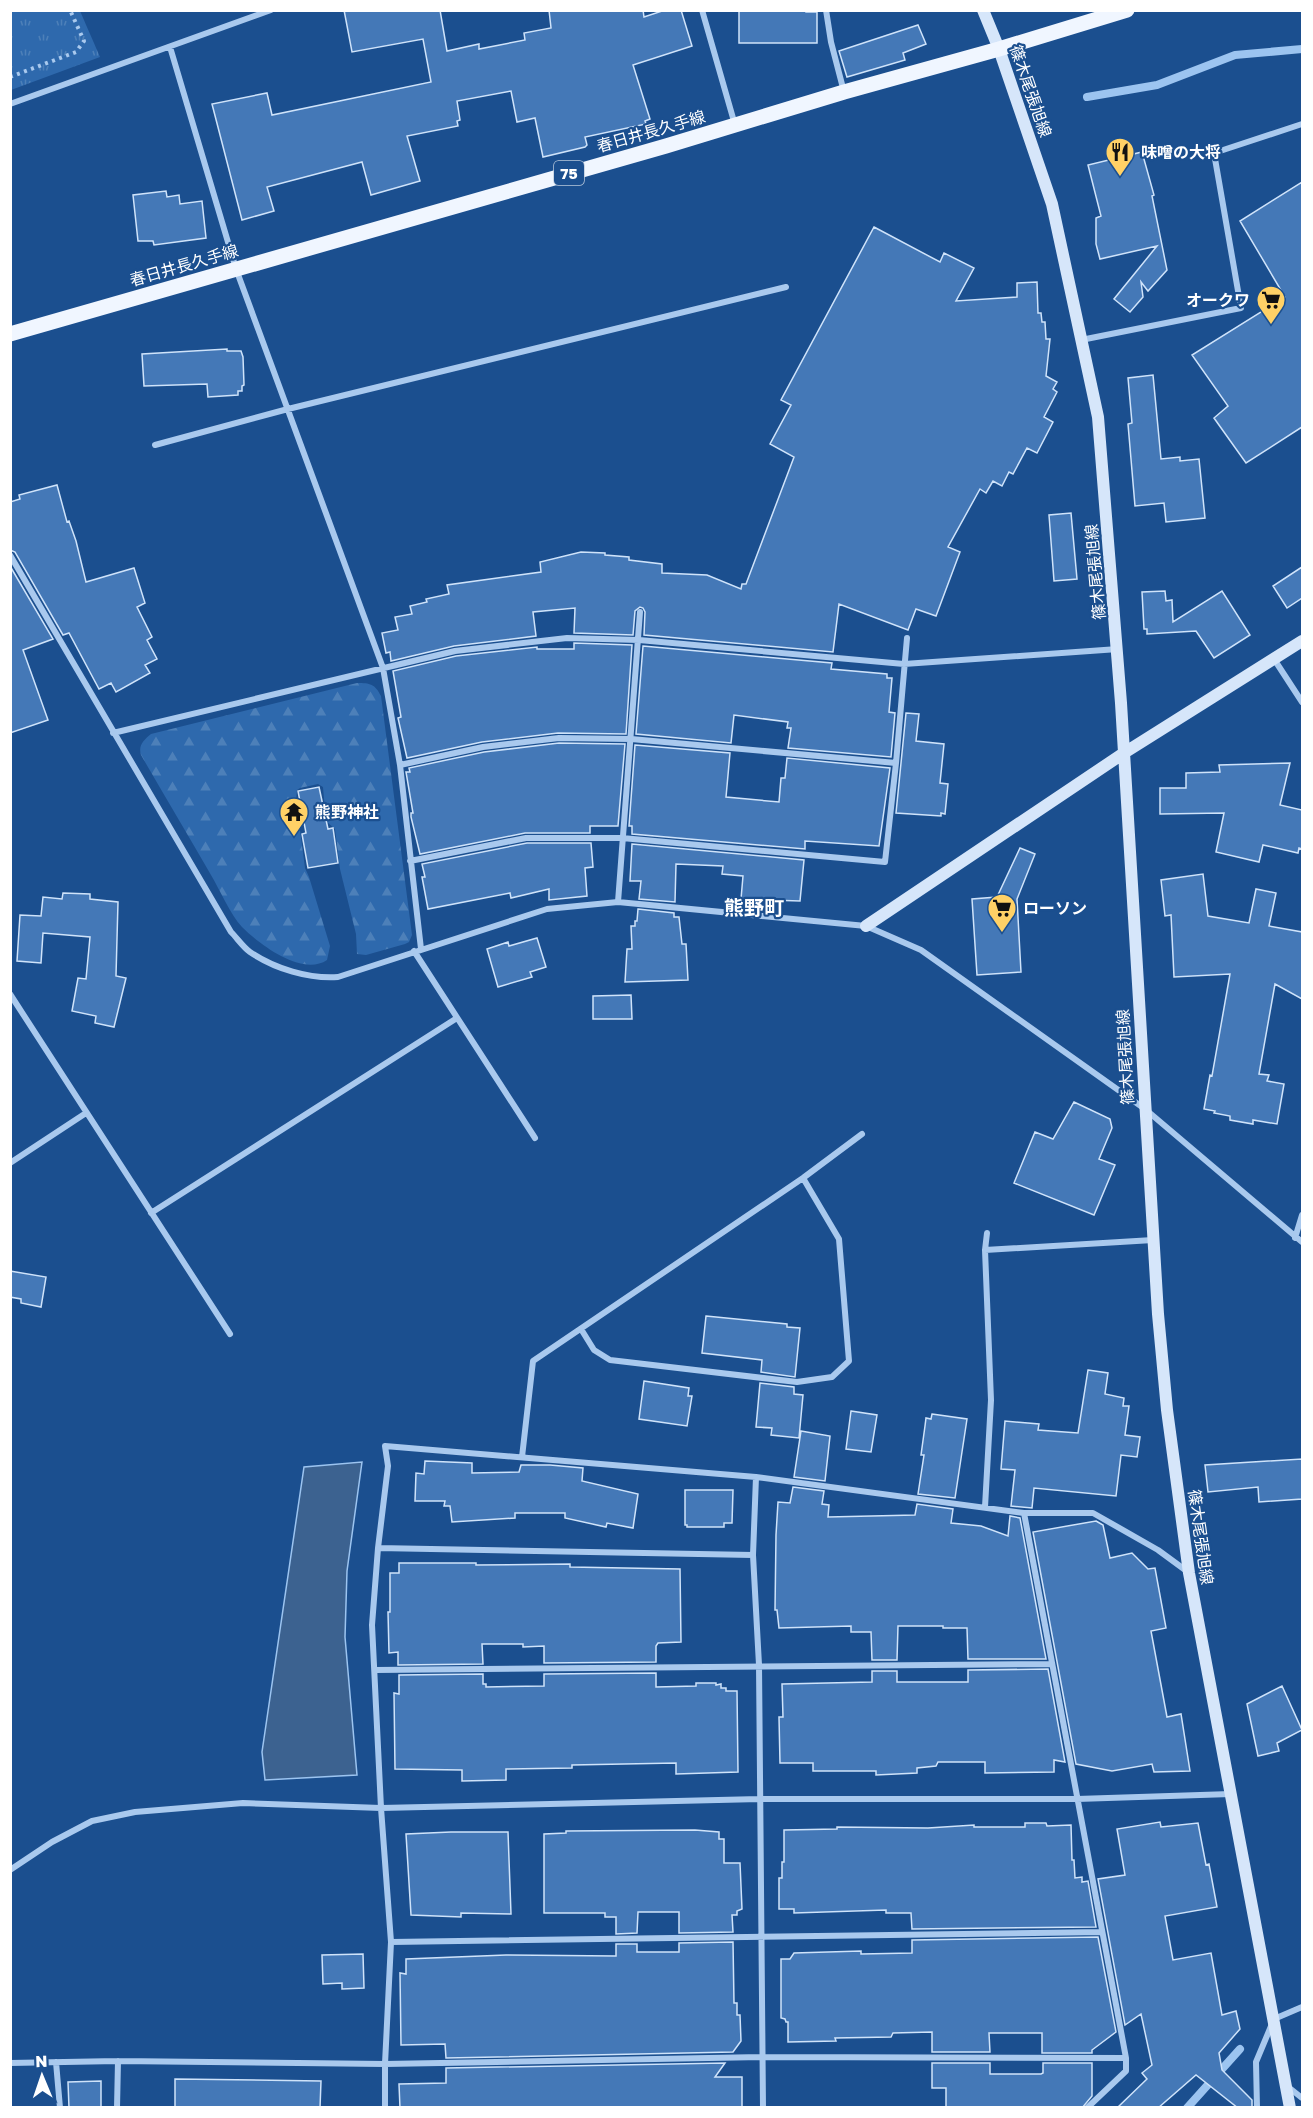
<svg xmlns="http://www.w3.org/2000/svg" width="1313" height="2118" font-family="'Golos Text','Noto Sans JP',sans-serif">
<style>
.forest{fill:url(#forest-firs)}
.park{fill:url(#park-tufts)}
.water{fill:#3c6290;stroke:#9cc4f0;stroke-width:1.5}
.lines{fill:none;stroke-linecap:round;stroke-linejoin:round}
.stream{stroke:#9cc4f0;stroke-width:8}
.building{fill:#4478b7;stroke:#cfe3fa;stroke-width:1.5}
.path{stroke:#a9c9ee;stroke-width:4;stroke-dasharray:3 4.5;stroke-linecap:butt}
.street{stroke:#a9c9ee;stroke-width:6}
.secondary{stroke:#d6e6fa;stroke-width:12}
.primary{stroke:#f0f6ff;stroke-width:15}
.labels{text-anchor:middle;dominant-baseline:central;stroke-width:4.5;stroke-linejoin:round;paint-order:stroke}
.shield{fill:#1b4f8f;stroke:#bbcadd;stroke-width:1.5}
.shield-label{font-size:15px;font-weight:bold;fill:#fff}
.street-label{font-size:16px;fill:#fff;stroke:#1b4f8f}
.poi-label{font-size:16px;font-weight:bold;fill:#fff;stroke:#1b4f8f;text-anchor:start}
.quarter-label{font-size:20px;font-weight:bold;fill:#fff;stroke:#1b4f8f}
</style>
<defs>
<pattern id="forest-firs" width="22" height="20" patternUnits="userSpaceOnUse" patternTransform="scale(1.5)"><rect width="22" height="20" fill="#2e69ad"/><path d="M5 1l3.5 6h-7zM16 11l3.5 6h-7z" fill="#4d80b9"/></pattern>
<pattern id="park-tufts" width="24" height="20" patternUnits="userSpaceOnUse" patternTransform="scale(1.5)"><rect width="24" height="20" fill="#2e69ad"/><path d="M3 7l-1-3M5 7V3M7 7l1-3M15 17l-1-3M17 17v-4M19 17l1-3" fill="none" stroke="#4d80b9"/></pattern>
</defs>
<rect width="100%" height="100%" fill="#1b4f8f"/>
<path class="forest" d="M 357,683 C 370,683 375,684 381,696 L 412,935 L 409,942 L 405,944 L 366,955 L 357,954 L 356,934 L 340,869 L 335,829 L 326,821 L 323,787 L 318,784 L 300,788 L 297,790 L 296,800 L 305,868 L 309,877 L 330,946 L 327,960 C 302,977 259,944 242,927 C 230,914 220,890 211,875 C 188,835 164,795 141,755 C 138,745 144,740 151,734 Z"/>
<path class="park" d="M 11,10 L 80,11 L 100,57 L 11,90 Z"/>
<path class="water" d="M 362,1462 L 347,1571 L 345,1637 L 357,1775 L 265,1780 L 262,1752 L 304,1467 Z"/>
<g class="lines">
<path class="stream" d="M 1087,97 L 1157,85 L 1235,55 L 1302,49
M 1187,2108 L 1240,2049"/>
</g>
<path class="building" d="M 344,10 L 440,10 L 447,51 L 479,44 L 479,49 L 525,40 L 524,33 L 551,28 L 549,10 L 643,10 L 644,17 L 665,10 L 681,10 L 692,46 L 633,65 L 650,119 L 645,121 L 646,124 L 585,137 L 587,145 L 585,147 L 543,157 L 535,118 L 517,122 L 511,91 L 457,101 L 460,120 L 457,121 L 458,126 L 407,136 L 420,181 L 371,195 L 362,162 L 267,187 L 274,211 L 242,220 L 212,104 L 267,93 L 272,115 L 431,82 L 423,39 L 352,52 Z
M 739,10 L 806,10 L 806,12 L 817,12 L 817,43 L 739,43 Z
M 918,25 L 926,44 L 903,53 L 905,60 L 847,77 L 839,51 Z
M 1142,152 L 1154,195 L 1152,196 L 1167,270 L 1148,291 L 1141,282 L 1143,297 L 1130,312 L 1114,299 L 1157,246 L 1100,259 L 1096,244 L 1096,218 L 1101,216 L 1088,165 Z
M 1302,182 L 1302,427 L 1246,463 L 1214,418 L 1228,406 L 1192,355 L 1285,297 L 1240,221 Z
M 166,191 L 167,197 L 179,195 L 180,204 L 202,201 L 206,238 L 154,245 L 153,241 L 138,241 L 133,195 Z
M 874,227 L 940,262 L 944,253 L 974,268 L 956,301 L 1017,297 L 1017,283 L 1037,282 L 1038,313 L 1041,313 L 1042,322 L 1045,322 L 1046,339 L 1050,339 L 1046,376 L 1057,382 L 1053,389 L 1057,392 L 1044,417 L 1053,422 L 1037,453 L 1027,448 L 1013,474 L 1009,472 L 1002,486 L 993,481 L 986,493 L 980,489 L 948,547 L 960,552 L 936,616 L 916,609 L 908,630 L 839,604 L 833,652 L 644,635 L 645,612 L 643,608 L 640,607 L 635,611 L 633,635 L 574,633 L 575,608 L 533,612 L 536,636 L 454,646 L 391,661 L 390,652 L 386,653 L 382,633 L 398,630 L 395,617 L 412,614 L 410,606 L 427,602 L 426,599 L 449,594 L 447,585 L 541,572 L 540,562 L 581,552 L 605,553 L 605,555 L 629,557 L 629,560 L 662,564 L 662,573 L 707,575 L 741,589 L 742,584 L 746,584 L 794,457 L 770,444 L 791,405 L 781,400 Z
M 227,349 L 227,351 L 241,351 L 243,357 L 244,385 L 242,386 L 242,391 L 238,391 L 238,395 L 208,397 L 207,384 L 144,386 L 142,354 Z
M 1153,375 L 1161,459 L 1180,457 L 1180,461 L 1199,459 L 1205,518 L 1166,522 L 1164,503 L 1135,506 L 1128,424 L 1132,423 L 1128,378 Z
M 57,485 L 67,522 L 69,521 L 76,541 L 86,582 L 134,568 L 145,603 L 137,607 L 152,637 L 147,640 L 157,659 L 145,665 L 150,673 L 116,692 L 111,683 L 99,689 L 69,633 L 63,635 L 15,552 L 10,550 L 10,502 L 20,499 L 19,495 Z
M 1071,513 L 1077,579 L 1054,581 L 1049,515 Z
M 10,566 L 53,639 L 23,650 L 48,720 L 10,733 Z
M 1302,567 L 1302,598 L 1287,608 L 1273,586 Z
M 1165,591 L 1166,601 L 1172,600 L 1173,622 L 1222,591 L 1250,635 L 1214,658 L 1196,631 L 1147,634 L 1147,629 L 1144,629 L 1142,592 Z
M 574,643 L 632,645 L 626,734 L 558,733 L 482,742 L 407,758 L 398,718 L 401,717 L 393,671 L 456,656 L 537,647 L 537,649 L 574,649 Z
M 643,646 L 832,663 L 831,669 L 887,674 L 887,678 L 892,678 L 889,712 L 895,713 L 891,757 L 788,748 L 791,728 L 787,728 L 788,722 L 734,715 L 731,743 L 636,734 Z
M 906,713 L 919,714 L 916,741 L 944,744 L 940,783 L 948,784 L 945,814 L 941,813 L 941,816 L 896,813 Z
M 559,743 L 625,744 L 618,826 L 590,826 L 590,833 L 525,833 L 420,854 L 411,817 L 411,813 L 413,813 L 406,772 L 410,772 L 409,768 L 484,752 Z
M 635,745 L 730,753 L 726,797 L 779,802 L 781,778 L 785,778 L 787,758 L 890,768 L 879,846 L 805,841 L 805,849 L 632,834 L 632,826 L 629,826 Z
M 1290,763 L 1280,805 L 1302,810 L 1302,849 L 1299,848 L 1298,853 L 1263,845 L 1259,862 L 1216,852 L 1224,813 L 1160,814 L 1160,788 L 1186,788 L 1186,773 L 1220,772 L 1219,765 Z
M 319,787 L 328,829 L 333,828 L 338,863 L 308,868 L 302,834 L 306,833 L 298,791 Z
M 527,843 L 591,843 L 593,867 L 585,868 L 587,896 L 549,900 L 549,889 L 511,898 L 510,893 L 428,909 L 422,877 L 425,877 L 422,864 Z
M 632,844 L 804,860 L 800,901 L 741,899 L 743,876 L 722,874 L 723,866 L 676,864 L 675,902 L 639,899 L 641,881 L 630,881 Z
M 1020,848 L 1035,854 L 1017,899 L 1021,972 L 977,975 L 972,899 L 997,897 Z
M 1203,874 L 1208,916 L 1249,923 L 1256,889 L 1276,893 L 1269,926 L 1302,932 L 1302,999 L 1275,984 L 1259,1074 L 1269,1075 L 1267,1081 L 1284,1084 L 1277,1124 L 1253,1120 L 1253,1124 L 1230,1120 L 1230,1116 L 1214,1113 L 1215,1111 L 1204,1109 L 1210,1075 L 1212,1076 L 1230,974 L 1174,977 L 1171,915 L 1165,916 L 1161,880 Z
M 63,893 L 90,894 L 90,899 L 118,902 L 116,976 L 126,978 L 114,1027 L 95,1023 L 96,1016 L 72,1011 L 78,978 L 86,979 L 90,937 L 43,933 L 41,963 L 17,961 L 20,915 L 41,916 L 43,897 L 62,899 Z
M 638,909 L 674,913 L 674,917 L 679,917 L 682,944 L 686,944 L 688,980 L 625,982 L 627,949 L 632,949 L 631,926 L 635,926 L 635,921 L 637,921 Z
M 537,938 L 546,967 L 530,972 L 532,977 L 498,987 L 487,949 L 508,942 L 509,946 Z
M 631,995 L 632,1019 L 593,1019 L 593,996 Z
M 1074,1102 L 1110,1119 L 1112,1128 L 1099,1159 L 1115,1165 L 1094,1215 L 1014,1183 L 1035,1132 L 1053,1139 Z
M 10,1271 L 46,1277 L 41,1307 L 21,1303 L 21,1299 L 10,1297 Z
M 706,1316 L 787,1324 L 787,1327 L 800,1328 L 795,1377 L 761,1372 L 762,1360 L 702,1353 Z
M 1088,1370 L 1108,1373 L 1105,1394 L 1124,1398 L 1123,1406 L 1129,1406 L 1125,1435 L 1140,1437 L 1137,1457 L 1121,1455 L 1116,1496 L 1034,1488 L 1032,1508 L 1011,1506 L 1015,1470 L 1001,1469 L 1005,1421 L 1039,1424 L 1038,1430 L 1078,1433 Z
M 644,1381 L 689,1388 L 688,1396 L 692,1396 L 687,1426 L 639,1419 Z
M 760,1383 L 794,1387 L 794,1394 L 803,1395 L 799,1438 L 771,1435 L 772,1428 L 756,1427 Z
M 851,1411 L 877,1415 L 871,1452 L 846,1449 Z
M 932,1414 L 967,1419 L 955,1498 L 918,1494 L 924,1455 L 921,1455 L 925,1426 L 926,1418 L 931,1419 Z
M 801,1431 L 830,1436 L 825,1481 L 794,1477 Z
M 1302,1459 L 1302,1499 L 1259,1502 L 1258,1487 L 1208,1492 L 1205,1465 Z
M 425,1461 L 472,1463 L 472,1473 L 519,1472 L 521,1465 L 550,1465 L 583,1468 L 582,1481 L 638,1494 L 633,1528 L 607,1523 L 606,1527 L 565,1518 L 565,1513 L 515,1513 L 515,1518 L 452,1522 L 450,1506 L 444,1506 L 445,1501 L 415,1501 L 416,1473 L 424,1474 Z
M 793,1487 L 824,1491 L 822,1504 L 829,1505 L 828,1517 L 915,1515 L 917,1504 L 953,1509 L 951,1523 L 981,1526 L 1008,1536 L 1010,1516 L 1020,1518 L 1046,1659 L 968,1659 L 967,1628 L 943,1628 L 943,1626 L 898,1626 L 897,1660 L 872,1660 L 871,1632 L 851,1632 L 851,1626 L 779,1628 L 777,1610 L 775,1610 L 776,1535 L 778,1502 L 790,1503 Z
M 685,1490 L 733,1490 L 732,1523 L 724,1523 L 724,1527 L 687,1527 L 687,1525 L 685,1525 Z
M 1096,1521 L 1103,1525 L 1110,1558 L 1132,1553 L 1148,1569 L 1155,1568 L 1166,1628 L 1151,1631 L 1167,1717 L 1181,1714 L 1190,1771 L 1154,1772 L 1152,1764 L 1112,1771 L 1076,1764 L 1033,1532 Z
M 399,1563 L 476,1563 L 476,1565 L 570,1564 L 570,1567 L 680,1569 L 681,1642 L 658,1643 L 656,1646 L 656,1662 L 544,1663 L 544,1646 L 523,1647 L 523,1644 L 482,1644 L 483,1664 L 398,1665 L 398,1652 L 389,1653 L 388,1612 L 390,1612 L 390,1573 L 399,1573 Z
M 1048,1669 L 1065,1762 L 1054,1760 L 1054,1772 L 985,1773 L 985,1762 L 938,1762 L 936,1766 L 917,1768 L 917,1773 L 876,1775 L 876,1771 L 813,1771 L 813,1763 L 780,1763 L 779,1717 L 783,1717 L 782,1684 L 872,1682 L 872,1671 L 897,1671 L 897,1682 L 968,1682 L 968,1670 Z
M 656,1673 L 656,1687 L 696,1686 L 696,1683 L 716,1683 L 716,1685 L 721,1684 L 721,1688 L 726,1688 L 726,1691 L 737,1691 L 738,1772 L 676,1774 L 676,1763 L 572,1765 L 572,1768 L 506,1769 L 506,1780 L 462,1781 L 462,1770 L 395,1769 L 394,1693 L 399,1694 L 399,1675 L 483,1674 L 483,1684 L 486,1684 L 486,1687 L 544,1686 L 544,1674 Z
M 1282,1686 L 1302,1730 L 1277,1743 L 1279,1751 L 1258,1756 L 1247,1704 Z
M 1160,1822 L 1161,1827 L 1198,1823 L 1206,1865 L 1209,1864 L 1217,1907 L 1165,1916 L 1173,1960 L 1211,1953 L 1222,2015 L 1236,2011 L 1240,2029 L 1219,2053 L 1222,2070 L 1252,2100 L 1252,2108 L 1238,2108 L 1196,2075 L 1158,2108 L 1117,2108 L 1147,2079 L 1142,2073 L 1152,2065 L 1141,2014 L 1125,2025 L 1098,1879 L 1125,1875 L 1117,1829 Z
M 1025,1823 L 1046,1823 L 1047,1826 L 1071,1825 L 1072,1860 L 1074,1860 L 1075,1878 L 1082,1877 L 1082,1882 L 1088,1881 L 1096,1927 L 912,1929 L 911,1913 L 886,1913 L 886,1910 L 794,1913 L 794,1909 L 779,1909 L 779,1878 L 782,1878 L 782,1862 L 784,1862 L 784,1830 L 837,1829 L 837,1827 L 928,1828 L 974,1825 L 974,1827 L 1025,1827 Z
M 695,1830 L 719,1832 L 719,1839 L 724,1839 L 724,1863 L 740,1863 L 742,1909 L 737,1911 L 737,1915 L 732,1915 L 733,1932 L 679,1933 L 679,1912 L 638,1912 L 637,1933 L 616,1934 L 616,1917 L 605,1917 L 605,1913 L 544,1913 L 544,1834 L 566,1833 L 566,1831 Z
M 451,1832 L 508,1832 L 511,1914 L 461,1913 L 461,1917 L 411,1915 L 406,1834 Z
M 1098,1937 L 1116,2032 L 1092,2050 L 1092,2053 L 1042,2053 L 1042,2033 L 989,2033 L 990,2052 L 932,2052 L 932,2032 L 893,2033 L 891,2037 L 835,2038 L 836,2041 L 788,2042 L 788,2022 L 786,2022 L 785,2019 L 781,2018 L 781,1959 L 790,1959 L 794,1953 L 861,1951 L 861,1954 L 912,1953 L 912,1940 Z
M 733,1942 L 734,2003 L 737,2003 L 737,2015 L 740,2015 L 741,2041 L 733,2052 L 446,2058 L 445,2044 L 401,2045 L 400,1973 L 406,1974 L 406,1959 L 506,1955 L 616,1956 L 616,1944 L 637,1944 L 637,1952 L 679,1952 L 679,1943 Z
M 363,1954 L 364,1988 L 342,1989 L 342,1983 L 323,1984 L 322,1955 Z
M 725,2063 L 715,2077 L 742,2077 L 742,2108 L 400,2108 L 399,2084 L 446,2083 L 446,2068 Z
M 932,2063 L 990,2063 L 990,2074 L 1041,2074 L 1043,2073 L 1043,2063 L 1092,2063 L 1092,2096 L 1082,2108 L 946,2108 L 946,2088 L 932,2088 Z
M 175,2079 L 321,2081 L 320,2108 L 175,2108 Z
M 101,2081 L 101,2108 L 69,2108 L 68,2082 Z"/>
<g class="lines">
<path class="path" d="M 10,77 L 76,52 L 84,41 L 70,10"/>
<path class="street" d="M 702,10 L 735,125
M 826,10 L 831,42 L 844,92
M 170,47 L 236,269 L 383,668 L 400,765 L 421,949
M 10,104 L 271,10
M 1081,340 L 1241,308 L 1214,153 L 1302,124
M 155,445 L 288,409 L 786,287
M 10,555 L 231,932 C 237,938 243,947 250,952 C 275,969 309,979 338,977 L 547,909 L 618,902 L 866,926 L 921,950 L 1145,1109 L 1302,1242
M 1274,659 L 1302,702
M 113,733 L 455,651 L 567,638 L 639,640 L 904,664 L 1118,649
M 400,765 L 483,747 L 559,738 L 631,739 L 896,763
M 410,861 L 526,838 L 622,838 L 885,862 L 896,763 L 907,638
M 618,902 L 640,612
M 414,951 L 535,1138
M 10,994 L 230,1334
M 10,1163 L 86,1113
M 151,1213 L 457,1018
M 1295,1238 L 1302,1215
M 985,1250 L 1153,1240
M 581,1329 L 594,1350 L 610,1360 L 797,1382 L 832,1377 L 849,1361 L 839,1239 L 803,1178
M 522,1457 L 533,1361 L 803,1178 L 862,1134
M 756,1477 L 753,1555 L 759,1665 L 763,2108
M 985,1507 L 991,1400 L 985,1250 L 987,1233
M 1024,1513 L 1126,2058 L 1126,2071 L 1087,2108
M 378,1548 L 753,1555
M 375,1670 L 1051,1664
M 10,1870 L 52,1842 L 92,1821 L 135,1812 L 243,1803 L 381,1808 L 372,1625 L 378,1548 L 388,1466 L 385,1446 L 756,1477 L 1024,1513 L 1093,1513 L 1158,1550 L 1188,1572
M 391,1942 L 1102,1932
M 56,2062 L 60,2108
M 10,2063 L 118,2061 L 385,2064 L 762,2057 L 1126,2058
M 1287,2086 L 1302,2098
M 117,2108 L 118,2061
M 385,2108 L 385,2064 L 391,1942 L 381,1808 L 760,1799 L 1077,1799 L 1231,1794
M 1257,2108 L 1256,2062 L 1274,2019 L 1302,2007"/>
<path class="secondary" d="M 983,10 L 999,49 L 1052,204 L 1098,417 L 1121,703 L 1158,1314 L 1167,1410 L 1189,1573 L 1290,2108
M 866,926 L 1124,753 L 1302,641"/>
<path class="primary" d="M 10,334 L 666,146 L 844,92 L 999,49 L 1127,10"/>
</g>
<defs>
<g id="restaurant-pin" transform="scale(1.5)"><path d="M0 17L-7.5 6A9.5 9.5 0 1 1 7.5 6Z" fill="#ffd166" stroke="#1b4f8f"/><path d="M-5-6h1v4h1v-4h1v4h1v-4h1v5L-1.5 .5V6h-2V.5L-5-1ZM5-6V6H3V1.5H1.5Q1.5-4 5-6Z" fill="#111"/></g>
<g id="supermarket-pin" transform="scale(1.5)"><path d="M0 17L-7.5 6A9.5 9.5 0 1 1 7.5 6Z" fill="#ffd166" stroke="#1b4f8f"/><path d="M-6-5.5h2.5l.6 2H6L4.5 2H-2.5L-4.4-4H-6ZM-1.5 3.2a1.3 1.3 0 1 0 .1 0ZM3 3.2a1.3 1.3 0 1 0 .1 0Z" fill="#111"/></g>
<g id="temple-pin" transform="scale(1.5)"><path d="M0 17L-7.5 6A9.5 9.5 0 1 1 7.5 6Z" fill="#ffd166" stroke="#1b4f8f"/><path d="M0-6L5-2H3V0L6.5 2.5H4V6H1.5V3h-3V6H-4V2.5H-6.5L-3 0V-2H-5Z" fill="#111"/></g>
</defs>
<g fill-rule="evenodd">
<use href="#restaurant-pin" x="1120" y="152"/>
<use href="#supermarket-pin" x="1271" y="300"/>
<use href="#temple-pin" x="294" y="812"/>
<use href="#supermarket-pin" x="1002" y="908"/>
</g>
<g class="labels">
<rect class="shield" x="554" y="161" width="30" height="24" rx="4.5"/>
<g class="shield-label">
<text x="569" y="173">75</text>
</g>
<g class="street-label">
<text transform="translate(1031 91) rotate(71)">篠木尾張旭線</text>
<text transform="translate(651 131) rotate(-16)">春日井長久手線</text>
<text transform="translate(184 265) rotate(-16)">春日井長久手線</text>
<text transform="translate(1095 572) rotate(-95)">篠木尾張旭線</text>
<text transform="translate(1125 1057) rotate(-93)">篠木尾張旭線</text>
<text transform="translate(1201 1537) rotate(82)">篠木尾張旭線</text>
</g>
<g class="poi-label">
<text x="1141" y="152">味噌の大将</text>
<text x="1250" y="300" text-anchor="end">オークワ</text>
<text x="315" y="812">熊野神社</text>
<text x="1023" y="908">ローソン</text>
</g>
<g class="quarter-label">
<text x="754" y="907">熊野町</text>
</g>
</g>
<rect width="1313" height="2118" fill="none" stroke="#ffffff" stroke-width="24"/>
<g transform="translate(42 2076) rotate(358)" stroke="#1b4f8f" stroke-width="4.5" paint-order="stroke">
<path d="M0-4.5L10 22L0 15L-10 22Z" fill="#ffffff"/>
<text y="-9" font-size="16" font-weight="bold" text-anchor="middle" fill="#ffffff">N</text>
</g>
</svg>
